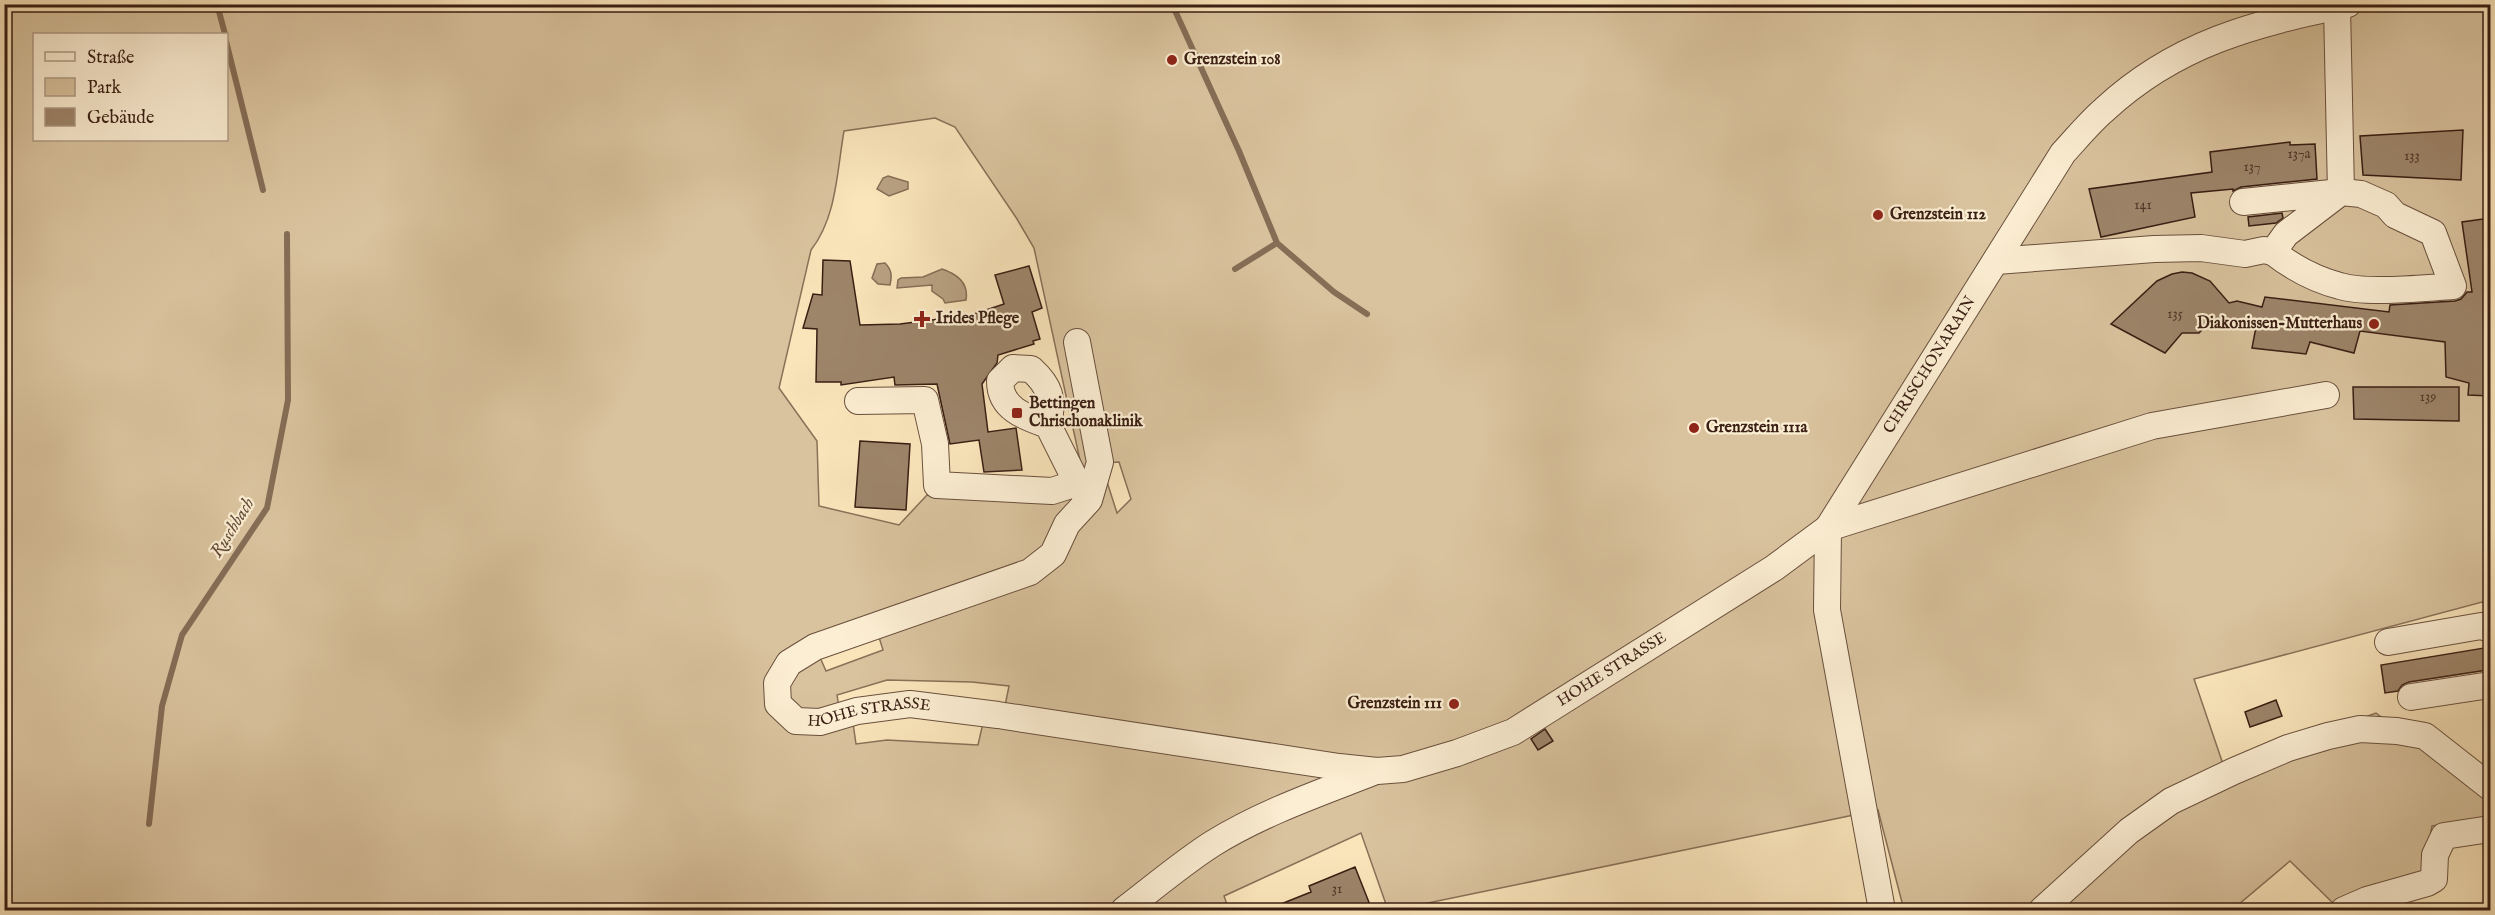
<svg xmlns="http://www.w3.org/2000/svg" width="2495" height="915" font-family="'IM FELL English',serif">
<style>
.green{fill:#d9c39e;stroke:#897058;stroke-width:1.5;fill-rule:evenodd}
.water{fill:#b8a182;stroke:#856d56;stroke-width:1.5}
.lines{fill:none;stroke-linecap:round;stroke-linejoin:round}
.stream{stroke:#856d56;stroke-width:6}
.building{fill:#9d856a;stroke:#391e13;stroke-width:1.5}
.minor-casing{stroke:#69503d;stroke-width:28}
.minor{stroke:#fceed3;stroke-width:26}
.poi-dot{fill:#8f2418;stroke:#fceed3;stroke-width:2}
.labels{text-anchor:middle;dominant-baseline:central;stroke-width:4.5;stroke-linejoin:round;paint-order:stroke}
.number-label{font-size:14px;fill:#523829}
.poi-label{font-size:16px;font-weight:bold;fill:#391e13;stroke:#fceed3;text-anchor:start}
.street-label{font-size:16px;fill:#391e13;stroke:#fceed3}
.water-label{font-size:18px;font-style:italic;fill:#654c3a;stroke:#fceed3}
</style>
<rect width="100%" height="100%" fill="#fae5bb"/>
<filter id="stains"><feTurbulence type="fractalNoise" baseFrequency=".00333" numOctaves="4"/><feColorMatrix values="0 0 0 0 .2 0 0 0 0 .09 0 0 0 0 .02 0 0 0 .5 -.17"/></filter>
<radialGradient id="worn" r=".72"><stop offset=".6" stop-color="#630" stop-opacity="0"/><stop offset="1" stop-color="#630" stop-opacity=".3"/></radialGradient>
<path class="green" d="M 5,5 L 2490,5 L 2490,609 L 2482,602 L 2194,679 L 2224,767 L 2376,713 L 2490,801 L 2490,818 L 2432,826 L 2422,878 L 2337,907 L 2290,861 L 2232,910 L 1904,910 L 1878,810 L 1394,910 L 1388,910 L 1361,833 L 1224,896 L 1229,910 L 5,910 ZM 34,34 L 226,34 L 226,140 L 34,140 ZM 935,118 L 955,127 L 1017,219 L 1034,248 L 1081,465 L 1050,498 L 927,495 L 899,525 L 819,506 L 817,441 L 779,388 L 811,250 C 837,217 837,170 844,131 ZM 1119,462 L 1131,499 L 1117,513 L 1101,463 ZM 878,634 L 883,650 L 826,671 L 819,655 ZM 887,680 L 972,682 L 1009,686 L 1003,716 L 985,714 L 978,745 L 887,740 L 856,744 L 852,716 L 841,719 L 837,695 Z"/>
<path class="water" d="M 888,176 L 908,182 L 908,189 L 889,196 L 877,189 L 883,178 Z
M 885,263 C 892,270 892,276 890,285 L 878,284 L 872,278 L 877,264 Z
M 942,269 C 957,274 969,283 966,300 L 945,303 L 943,299 L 932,291 L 932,285 L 897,288 L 898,280 L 901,278 L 923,277 Z"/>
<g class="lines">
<path class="stream" d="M 217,4 L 225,34
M 1172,4 L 1239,151 L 1277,243 L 1334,292 L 1367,314
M 226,41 L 263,190
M 1235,269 L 1277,243
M 149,824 L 162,706 L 182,635 L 267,508 L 288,400 L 287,234"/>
</g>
<path class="building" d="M 2463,130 L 2461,180 L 2363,175 L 2360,136 Z
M 2290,142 L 2290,145 L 2315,144 L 2317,179 L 2241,187 L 2233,191 L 2233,189 L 2191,193 L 2195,217 L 2101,237 L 2089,189 L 2212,172 L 2210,152 Z
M 2282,213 L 2283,218 L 2276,223 L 2249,226 L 2248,217 Z
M 2490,218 L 2490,396 L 2468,395 L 2469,383 L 2446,377 L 2445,342 L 2360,331 L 2354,353 L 2310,342 L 2306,354 L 2252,348 L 2256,327 L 2211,320 L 2199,333 L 2182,333 L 2165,353 L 2111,324 L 2157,281 L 2172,274 L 2182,272 L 2192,273 L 2210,281 L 2229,303 L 2237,301 L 2262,307 L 2265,297 L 2389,312 L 2390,305 L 2455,301 L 2461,299 L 2467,292 L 2472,292 L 2462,222 Z
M 823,260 L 850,261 L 860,325 L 900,324 L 971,315 L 1004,304 L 995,275 L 1029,266 L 1042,308 L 1032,312 L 1040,339 L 1033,341 L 1034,344 L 998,355 L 997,363 L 982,384 L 988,432 L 1016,428 L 1022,470 L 984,472 L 979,440 L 950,444 L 937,384 L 895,385 L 894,377 L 841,385 L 841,382 L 816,382 L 817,329 L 803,328 L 813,294 L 822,295 Z
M 2353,387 L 2459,387 L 2459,421 L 2354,419 Z
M 860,441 L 910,444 L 906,510 L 855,507 Z
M 2484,648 L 2487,670 L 2409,682 L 2402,685 L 2398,691 L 2385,693 L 2381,665 Z
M 2276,700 L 2282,716 L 2250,727 L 2245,712 Z
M 1545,729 L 1553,741 L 1538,750 L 1531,739 Z
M 1355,867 L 1372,910 L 1266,910 L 1311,892 L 1309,886 Z"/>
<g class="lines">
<g class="minor-casing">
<g id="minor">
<path d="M 2337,7 L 2341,192"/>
<path d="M 2243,202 L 2341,192 L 2361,194 L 2386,205 L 2395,215 L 2433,233 L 2453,286 C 2425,288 2365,294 2340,286 C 2317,280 2292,267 2273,252 L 2286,234 L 2341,192"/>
<path d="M 1996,261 L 2154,249 L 2201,248 L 2245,254 L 2264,250 L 2273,252"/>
<path id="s1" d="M 1077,342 L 1100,462 L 1089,500 L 1067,524 L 1053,554 L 1030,572 L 815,647 L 789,663 L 777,683 L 778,704 L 796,721 L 820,722 L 857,711 L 910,704 L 998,715 L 1339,767 L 1377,771 L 1403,769 L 1457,753 L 1513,732 L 1774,568 L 1828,528 L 2152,426 L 2326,395"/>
<path d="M 858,401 L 925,400 L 935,444 L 937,485 L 1052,491 L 1077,483"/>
<path d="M 1048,425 C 1025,417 1000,409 1000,381 L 1013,368 L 1031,369 C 1050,386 1054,399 1048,425 L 1077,483 L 1087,497"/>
<path d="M 2388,642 L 2481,626 L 2490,629"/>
<path d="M 2411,697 L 2490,685"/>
<path d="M 1124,910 C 1153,888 1181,864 1212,844 C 1262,813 1317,794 1371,773"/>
<path id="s2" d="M 1882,910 L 1827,610 L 1828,528 L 2063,153 C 2076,139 2089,123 2104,110 C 2176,43 2254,24 2348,4"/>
<path d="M 2042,910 L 2129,831 L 2171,801 L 2234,771 L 2288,748 L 2328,736 L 2360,729 L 2397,731 L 2425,736 L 2490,787"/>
<path d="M 2344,910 L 2367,900 L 2427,883 L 2434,879 L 2435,855 L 2444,836 L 2490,829"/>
</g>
</g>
<use href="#minor" class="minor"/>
</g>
<g class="poi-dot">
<circle cx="1172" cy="60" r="6"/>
<circle cx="1878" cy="215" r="6"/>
<path d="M919 310h6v6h6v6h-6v6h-6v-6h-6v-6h6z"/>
<circle cx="2374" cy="324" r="6"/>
<rect x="1011" y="407" width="12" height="12" rx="3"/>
<circle cx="1694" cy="428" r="6"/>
<circle cx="1454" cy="704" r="6"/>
</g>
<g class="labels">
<g class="number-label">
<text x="2299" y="154">137a</text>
<text x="2412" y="156">133</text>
<text x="2252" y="167">137</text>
<text x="2143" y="205">141</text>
<text x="2175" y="314">135</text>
<text x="2428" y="397">139</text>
<text x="1337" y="889">31</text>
</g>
<g class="poi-label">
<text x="1184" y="60">Grenzstein 108</text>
<text x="1890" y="215">Grenzstein 112</text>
<text x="936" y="319">Irides Pflege</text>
<text x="2362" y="324" text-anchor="end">Diakonissen-Mutterhaus</text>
<text x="1029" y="404">Bettingen<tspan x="1029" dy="18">Chrischonaklinik</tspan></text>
<text x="1706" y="428">Grenzstein 111a</text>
<text x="1442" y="704" text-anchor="end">Grenzstein 111</text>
</g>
<g class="street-label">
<text stroke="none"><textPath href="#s2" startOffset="579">CHRISCHONARAIN</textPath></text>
<text stroke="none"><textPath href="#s1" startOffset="1431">HOHE STRASSE</textPath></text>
<text stroke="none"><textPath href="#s1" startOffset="658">HOHE STRASSE</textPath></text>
</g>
<g class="water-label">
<text transform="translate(233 528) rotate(-58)">Ruschbach</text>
</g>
</g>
<rect width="2495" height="915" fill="none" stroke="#fae5bb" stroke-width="24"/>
<rect x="6" y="6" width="2483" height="903" fill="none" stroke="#391e13" stroke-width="3"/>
<rect x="12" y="12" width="2471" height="891" fill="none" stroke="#391e13" stroke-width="1.5"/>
<rect x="33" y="33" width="195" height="108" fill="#fceed3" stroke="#ae9b86" stroke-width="1.5"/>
<rect x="45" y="52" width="30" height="9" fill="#fceed3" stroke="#ae9b86" stroke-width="1.5"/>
<text x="87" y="63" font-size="18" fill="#391e13">Straße</text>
<rect x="45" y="78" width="30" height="18" fill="#d9c39e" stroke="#ae9b86" stroke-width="1.5"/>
<text x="87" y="93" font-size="18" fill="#391e13">Park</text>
<rect x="45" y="108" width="30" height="18" fill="#9d856a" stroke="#ae9b86" stroke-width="1.5"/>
<text x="87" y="123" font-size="18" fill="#391e13">Gebäude</text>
<rect width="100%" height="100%" filter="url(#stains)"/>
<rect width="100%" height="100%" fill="url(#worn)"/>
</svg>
